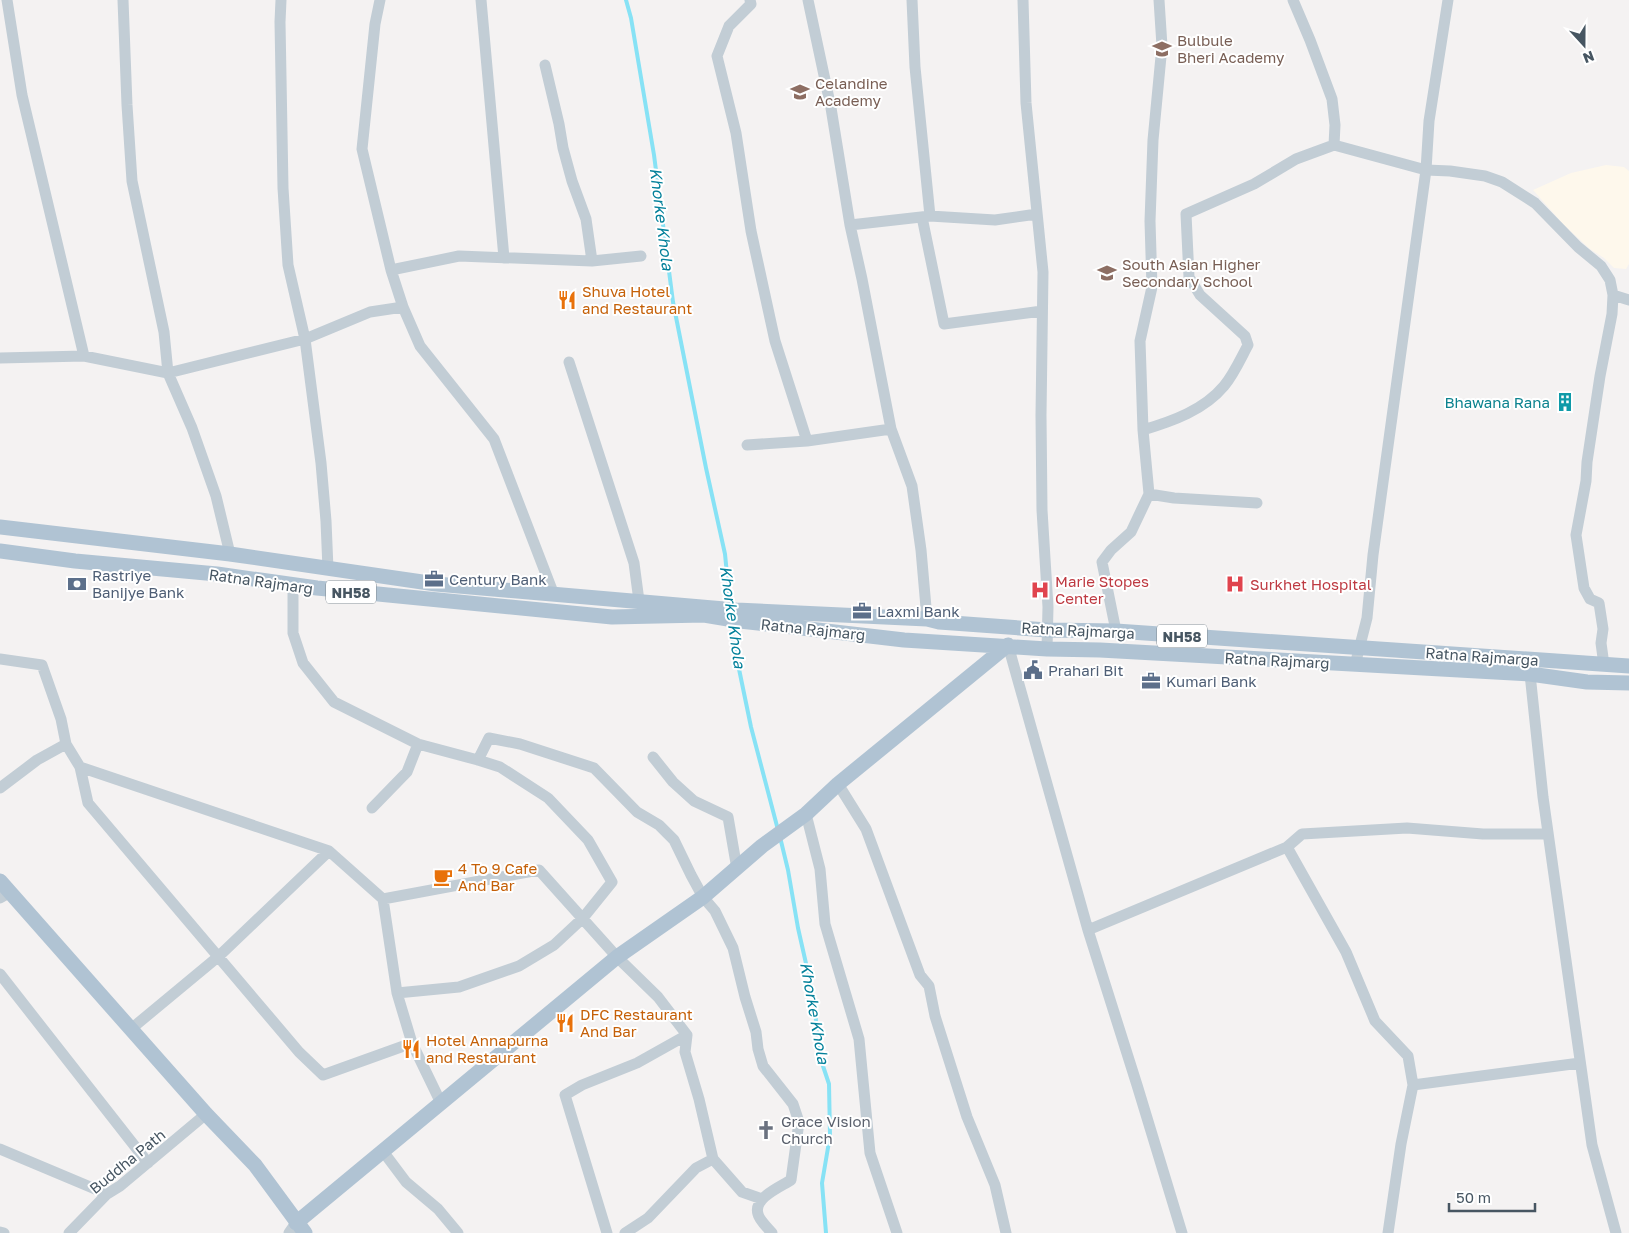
<svg xmlns="http://www.w3.org/2000/svg" width="1629" height="1233" font-family="'Golos Text',sans-serif">
<style>
.commercial{fill:#fef8ec}
.lines{fill:none;stroke-linecap:round;stroke-linejoin:round}
.stream{stroke:#87e2f5;stroke-width:4}
.minor{stroke:#c2cdd5;stroke-width:11}
.major{stroke:#b0c3d3;stroke-width:15}
.labels{text-anchor:middle;dominant-baseline:central;stroke-width:4;stroke-linejoin:round;paint-order:stroke}
.shield{fill:#fff;stroke:#7e8991;stroke-width:1}
.shield-label{font-size:14px;font-weight:bold;fill:#475662}
.education-label{font-size:15px;fill:#785e54;stroke:#fff;text-anchor:start}
.food-label{font-size:15px;fill:#c56008;stroke:#fff;text-anchor:start}
.culture-label{font-size:15px;fill:#0d838f;stroke:#fff;text-anchor:end}
.service-label{font-size:15px;fill:#4e5e75;stroke:#fff;text-anchor:start}
.street-label{font-size:15px;fill:#475662;stroke:#fff}
.health-label{font-size:15px;fill:#be3a42;stroke:#fff;text-anchor:start}
.worship-label{font-size:15px;fill:#5b616d;stroke:#fff;text-anchor:start}
.water-label{font-size:16px;font-style:italic;fill:#03809a;stroke:#fff}
</style>
<rect width="100%" height="100%" fill="#f4f2f2"/>
<path class="commercial" d="M 1606,165 L 1624,167 L 1629,171 L 1629,264 L 1626,269 L 1614,268 L 1604,258 L 1590,249 L 1564,225 L 1533,190 L 1571,173 Z"/>
<g class="lines">
<path class="stream" d="M 626,0 L 631,18 L 654,155 L 673,302 L 706,468 L 725,554 L 730,605
M 731,622 L 733,640 L 751,727 L 778,830
M 780,837 L 788,870 L 798,928 L 814,999 L 819,1054 L 829,1084 L 830,1136 L 822,1183 L 826,1233"/>
<path class="minor" d="M 7,0 L 22,95 L 84,356
M 123,0 L 127,105 L 132,181 L 164,332 L 168,373 L 192,428 L 216,496 L 230,554
M 281,0 L 280,22 L 283,188 L 288,265 L 305,339 L 321,463 L 326,521 L 328,569
M 380,0 L 375,24 L 362,149 L 391,270 L 403,307 L 420,346 L 494,439 L 554,595
M 481,0 L 504,258
M 750,0 L 751,4 L 729,26 L 717,56 L 736,133 L 751,231 L 775,341 L 807,441
M 808,0 L 831,108 L 850,225 L 862,279 L 891,429 L 912,486 L 921,550 L 927,619
M 912,0 L 915,67 L 930,216
M 1023,0 L 1026,103 L 1043,272 L 1041,415 L 1042,510 L 1048,607 L 1047,649
M 1293,0 L 1310,40 L 1332,99 L 1335,125 L 1334,145 L 1426,170 L 1450,171 L 1485,176 L 1502,182 L 1535,203 L 1578,247 L 1601,266 L 1610,280 L 1613,295 L 1629,300
M 545,65 L 559,124 L 563,148 L 572,181 L 586,219 L 592,261
M 922,217 L 944,324 L 1042,311
M 850,225 L 930,216 L 995,220 L 1037,214
M 391,270 L 459,256 L 592,261 L 641,256
M 0,358 L 84,356 L 168,373 L 305,339 L 370,312 L 403,307
M 569,362 L 634,563 L 639,601
M 1143,430 C 1173,421 1204,410 1224,386 C 1234,374 1241,358 1248,345 L 1245,336 L 1200,295 L 1189,277 L 1186,214 L 1254,184 L 1296,159 L 1334,145
M 747,445 L 807,441 L 891,429
M 1149,494 L 1174,498 L 1257,503
M 293,585 L 293,633 L 303,663 L 334,702 L 418,744 L 478,760 L 500,767 L 548,798 L 588,840 L 612,882 L 583,918 L 554,945 L 519,966 L 459,987 L 397,993
M 1116,631 L 1102,562 L 1111,550 L 1131,532 L 1149,494 L 1143,430 L 1140,341 L 1152,287 L 1150,221 L 1153,140 L 1162,46 L 1159,0
M 1008,645 L 1088,930 L 1137,1085 L 1182,1233
M 0,659 L 42,665 L 61,719 L 66,744 L 80,767 L 88,803 L 299,1052 L 323,1075 L 412,1043 L 441,1103
M 1355,665 L 1367,618 L 1373,555 L 1426,170 L 1429,121 L 1448,0
M 1604,665 L 1601,643 L 1603,629 L 1599,603 L 1590,599 L 1584,588 L 1576,535 L 1586,481 L 1587,462 L 1600,376 L 1612,314 L 1613,295
M 1530,674 L 1543,797 L 1592,1145 L 1616,1233
M 653,757 L 673,782 L 694,801 L 728,817 L 737,869
M 478,760 L 489,738 L 520,744 L 594,768 L 637,812 L 659,825 L 674,840 L 691,875 L 703,897 L 715,911 L 733,948 L 745,997 L 756,1032 L 758,1049 L 763,1066 L 793,1104 L 799,1122 L 791,1180 C 780,1187 753,1198 758,1214 C 759,1220 768,1228 772,1233
M 80,767 L 329,851 L 383,899 L 397,993 L 412,1043
M 838,784 L 866,829 L 920,975 L 929,986 L 935,1016 L 967,1117 L 995,1185 L 1006,1233
M 0,788 L 37,760 L 66,744
M 372,808 L 407,772 L 418,744
M 806,814 L 820,869 L 825,924 L 859,1039 L 870,1153 L 897,1233
M 1287,847 L 1302,834 L 1407,828 L 1483,834 L 1548,834
M 0,898 L 9,893
M 383,899 L 539,870 L 617,957 L 658,997 L 687,1035 L 685,1052 L 699,1099 L 713,1159 L 742,1192 L 762,1199
M 1088,930 L 1287,847 L 1346,952 L 1375,1021 L 1408,1056 L 1413,1085 L 1401,1144 L 1388,1233
M 0,974 L 148,1163
M 131,1029 L 219,956 L 329,851
M 1413,1085 L 1580,1063
M 0,1149 L 107,1194
M 382,1150 L 406,1182 L 438,1209 L 458,1233
M 0,1232 L 4,1233
M 69,1233 L 107,1194 L 120,1186 L 206,1114
M 289,1233 L 296,1223
M 607,1233 L 565,1095 L 582,1085 L 637,1063 L 687,1035
M 625,1233 L 648,1218 L 696,1168 L 713,1159"/>
<path class="major" d="M 0,527 L 230,554 L 436,584 L 736,610 L 927,619 L 939,622 L 1047,630 L 1116,631 L 1629,666
M 0,551 L 75,561 L 217,574 L 317,588 L 612,617 L 704,615 L 740,621 L 904,640 L 1047,649 L 1100,650 L 1530,674 L 1587,682 L 1629,683
M 0,881 L 206,1114 L 255,1165 L 305,1233
M 296,1223 L 617,957 L 703,897 L 762,846 L 806,814 L 838,784 L 1008,645"/>
</g>
<defs>
<g id="school-bare" transform="scale(1.5)"><path d="M0-5L7-2L0 1L-7-2ZM-4 1L0 2.5L4 1V4Q0 6-4 4Z" fill="#8d6e63" stroke="#fff" stroke-width="2.5" paint-order="stroke"/></g>
<g id="restaurant-bare" transform="scale(1.5)"><path d="M-5-6h1v4h1v-4h1v4h1v-4h1v5L-1.5 .5V6h-2V.5L-5-1ZM5-6V6H3V1.5H1.5Q1.5-4 5-6Z" fill="#e8710a" stroke="#fff" stroke-width="2.5" paint-order="stroke"/></g>
<g id="building-bare" transform="scale(1.5)"><path d="M-4-6H4V6H1V3H-1V6H-4ZM-2.5-4.3h1.7v1.8h-1.7ZM.8-4.3h1.7v1.8H.8ZM-2.5-1h1.7V.8h-1.7ZM.8-1h1.7V.8H.8Z" fill="#0f9aa8" stroke="#fff" stroke-width="2.5" paint-order="stroke"/></g>
<g id="office-bare" transform="scale(1.5)"><path d="M-6-3h4V-5.5h4V-3h4V5H-6ZM-1-4.5V-3h2v-1.5ZM-6 0V1H6V0Z" fill="#5c6f8a" stroke="#fff" stroke-width="2.5" paint-order="stroke"/></g>
<g id="bank-bare" transform="scale(1.5)"><path d="M-6-4H6V4H-6ZM0-2.3a2.3 2.3 0 1 0 0 4.6a2.3 2.3 0 1 0 0-4.6Z" fill="#5c6f8a" stroke="#fff" stroke-width="2.5" paint-order="stroke"/></g>
<g id="hospital-bare" transform="scale(1.5)"><path d="M-5-5h3v3.5h4V-5h3V5h-3V1.5h-4V5h-3Z" fill="#e0444e" stroke="#fff" stroke-width="2.5" paint-order="stroke"/></g>
<g id="civic-bare" transform="scale(1.5)"><path d="M-.6-6.5H3V-4.5H.6V-3L4-1V1h2V6H-6V1h2V-1L-.6-3ZM-1.2 2.5V6h2.4V2.5Z" fill="#5c6f8a" stroke="#fff" stroke-width="2.5" paint-order="stroke"/></g>
<g id="cafe-bare" transform="scale(1.5)"><path d="M-5.5-4.5H6V0H3Q3 3.5 0 3.5H-2.5Q-5.5 3.5-5.5 0ZM3-3.2v2h1.7v-2ZM-6 4.5H4V6H-6Z" fill="#e8710a" stroke="#fff" stroke-width="2.5" paint-order="stroke"/></g>
<g id="church-bare" transform="scale(1.5)"><path d="M-1.2-6h2.4v3.5h3.3v2.4h-3.3V6h-2.4V-.1h-3.3v-2.4h3.3Z" fill="#6b7280" stroke="#fff" stroke-width="2.5" paint-order="stroke"/></g>
</defs>
<g fill-rule="evenodd">
<use href="#school-bare" x="1162" y="49"/>
<use href="#school-bare" x="800" y="92"/>
<use href="#school-bare" x="1107" y="273"/>
<use href="#restaurant-bare" x="567" y="300"/>
<use href="#building-bare" x="1565" y="402"/>
<use href="#office-bare" x="434" y="579"/>
<use href="#bank-bare" x="77" y="584"/>
<use href="#hospital-bare" x="1235" y="584"/>
<use href="#hospital-bare" x="1040" y="590"/>
<use href="#office-bare" x="862" y="611"/>
<use href="#civic-bare" x="1033" y="670"/>
<use href="#office-bare" x="1151" y="681"/>
<use href="#cafe-bare" x="443" y="877"/>
<use href="#restaurant-bare" x="565" y="1023"/>
<use href="#restaurant-bare" x="411" y="1049"/>
<use href="#church-bare" x="766" y="1130"/>
</g>
<g class="labels">
<g class="shield">
<rect x="326" y="580.5" width="50" height="23" rx="4"/>
<rect x="1157" y="624.5" width="50" height="23" rx="4"/>
</g>
<g class="shield-label">
<text x="351" y="592">NH58</text>
<text x="1182" y="636">NH58</text>
</g>
<g class="education-label">
<text x="1177" y="40">Bulbule<tspan x="1177" dy="17">Bheri Academy</tspan></text>
<text x="815" y="83">Celandine<tspan x="815" dy="17">Academy</tspan></text>
<text x="1122" y="264">South Asian Higher<tspan x="1122" dy="17">Secondary School</tspan></text>
</g>
<g class="food-label">
<text x="582" y="291">Shuva Hotel<tspan x="582" dy="17">and Restaurant</tspan></text>
<text x="458" y="868">4 To 9 Cafe<tspan x="458" dy="17">And Bar</tspan></text>
<text x="580" y="1014">DFC Restaurant<tspan x="580" dy="17">And Bar</tspan></text>
<text x="426" y="1040">Hotel Annapurna<tspan x="426" dy="17">and Restaurant</tspan></text>
</g>
<g class="culture-label">
<text x="1550" y="402">Bhawana Rana</text>
</g>
<g class="service-label">
<text x="92" y="575">Rastriye<tspan x="92" dy="17">Banijye Bank</tspan></text>
<text x="449" y="579">Century Bank</text>
<text x="877" y="611">Laxmi Bank</text>
<text x="1048" y="670">Prahari Bit</text>
<text x="1166" y="681">Kumari Bank</text>
</g>
<g class="street-label">
<text transform="translate(261 581) rotate(8)">Ratna Rajmarg</text>
<text transform="translate(813 629) rotate(6)">Ratna Rajmarg</text>
<text transform="translate(1078 630) rotate(3)">Ratna Rajmarga</text>
<text transform="translate(1482 656) rotate(4)">Ratna Rajmarga</text>
<text transform="translate(1277 660) rotate(3)">Ratna Rajmarg</text>
<text transform="translate(127 1161) rotate(-39)">Buddha Path</text>
</g>
<g class="health-label">
<text x="1055" y="581">Marie Stopes<tspan x="1055" dy="17">Center</tspan></text>
<text x="1250" y="584">Surkhet Hospital</text>
</g>
<g class="worship-label">
<text x="781" y="1121">Grace Vision<tspan x="781" dy="17">Church</tspan></text>
</g>
<g class="water-label">
<text transform="translate(662 219) rotate(83)">Khorke Khola</text>
<text transform="translate(733 617) rotate(82)">Khorke Khola</text>
<text transform="translate(815 1013) rotate(80)">Khorke Khola</text>
</g>
</g>
<g transform="translate(1584 45) rotate(159)" stroke="#ffffff" stroke-width="4" paint-order="stroke">
<path d="M0-4L9 19L0 12L-9 19Z" fill="#475662"/>
<text y="-8" font-size="14" font-weight="bold" text-anchor="middle" fill="#475662">N</text>
</g>
<path d="M1449 1203v8h86v-8" fill="none" stroke="#475662" stroke-width="2.5"/>
<text x="1456" y="1203" font-size="15" fill="#475662" stroke="#ffffff" stroke-width="4" paint-order="stroke">50 m</text>
</svg>
